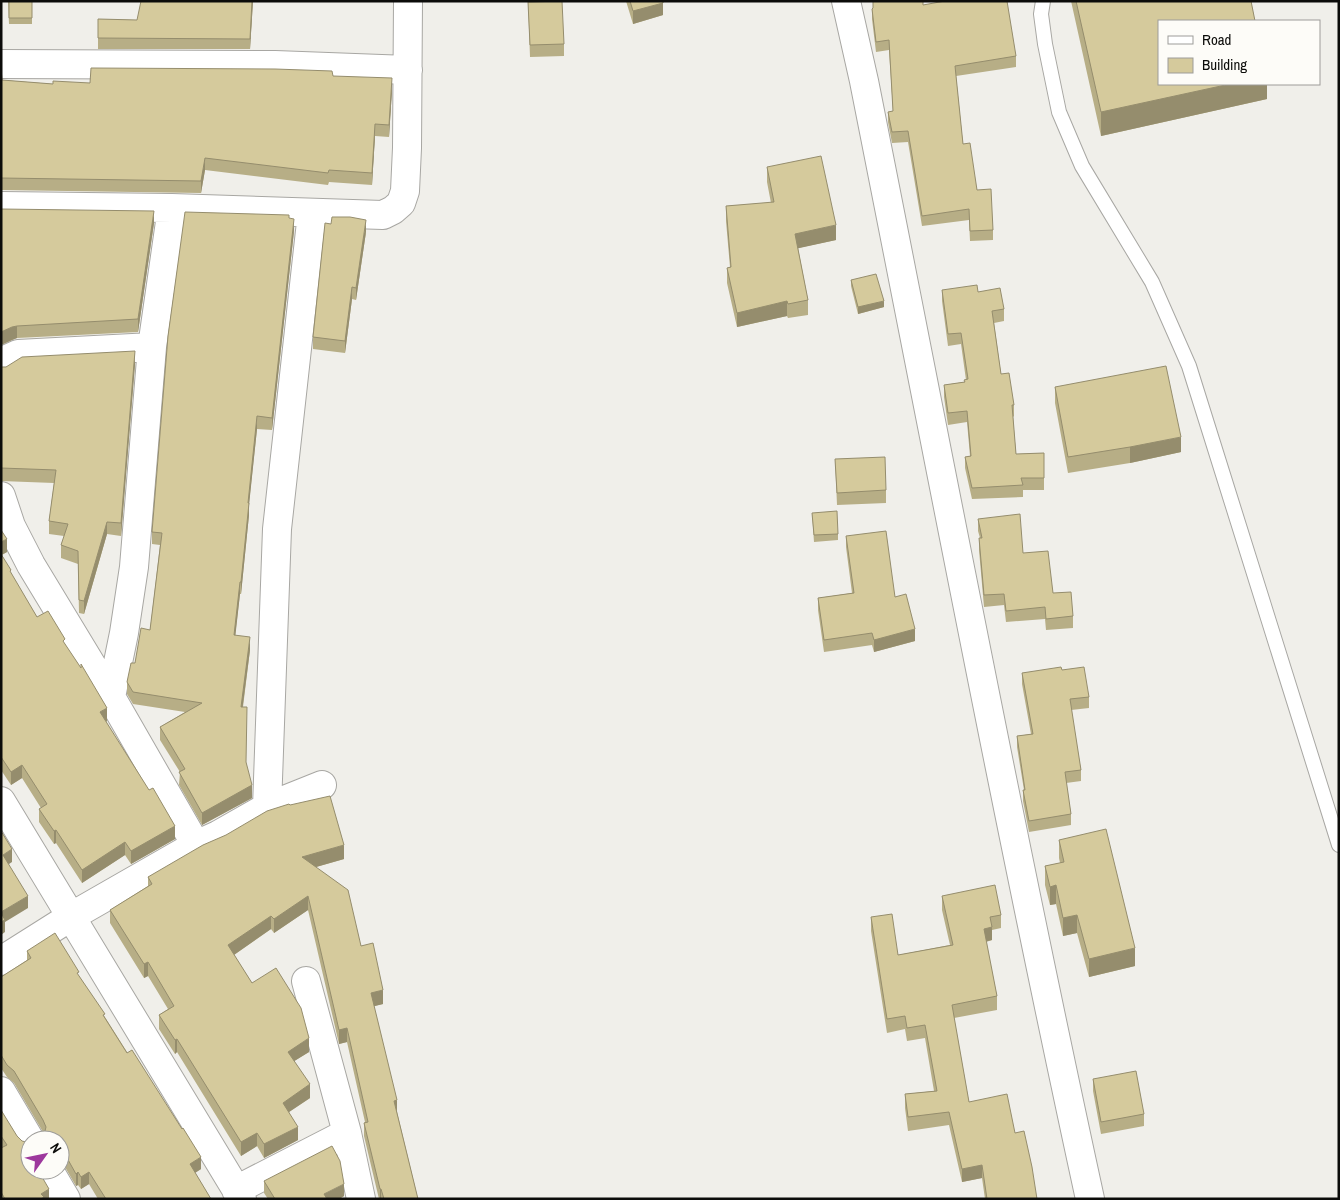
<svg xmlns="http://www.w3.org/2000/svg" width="1340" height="1200" font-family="'Archivo Narrow',sans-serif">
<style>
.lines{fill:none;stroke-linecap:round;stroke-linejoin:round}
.lane-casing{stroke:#a8a7a3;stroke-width:16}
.street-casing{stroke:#a8a7a3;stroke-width:30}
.lane{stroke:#fff;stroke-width:14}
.street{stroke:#fff;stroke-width:28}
.wall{fill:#b7ae86}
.shaded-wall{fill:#958d6d}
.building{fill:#d5ca9c;stroke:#958d6d}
</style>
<rect width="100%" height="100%" fill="#f0efea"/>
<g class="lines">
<g class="lane-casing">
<path id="lane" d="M 1043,1 L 1041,14 L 1045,44 L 1059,112 L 1082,166 L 1152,282 L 1189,366 L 1339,845"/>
</g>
<g class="street-casing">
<path id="street" d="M 846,1 L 864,81 C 938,454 1009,827 1090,1199
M 1,64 L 275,65 L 408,70
M 1,206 L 172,208 L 383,215 L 393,210 L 401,203 L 405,191 L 407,148 L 408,1
M 1,365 L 7,359 L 18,354 L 152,347
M 1,496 L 11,526 L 31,565 L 111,697 L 196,845
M 111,697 L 124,633 L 134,567 L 152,347 L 172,208
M 1,801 L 242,1199
M 267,807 L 277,529 L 312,213
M 1,961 L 72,916 L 196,845 L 218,835 L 267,807 L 322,785
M 306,981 L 347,1133 L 361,1199
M 1,1091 L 30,1140
M 49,1170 L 66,1199
M 236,1190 L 347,1133"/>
</g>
<use href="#lane" class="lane"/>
<use href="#street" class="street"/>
</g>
<path class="wall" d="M 8,1 L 32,1 L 32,24 L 9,24 Z
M 253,1 L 250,49 L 98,49 L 98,19 L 137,20 Z
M 626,1 L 663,1 L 663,15 L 633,24 Z
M 1071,1 L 1251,1 L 1267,84 L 1267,99 L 1101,136 Z
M 528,2 L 564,44 L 564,56 L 530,57 Z
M 923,5 L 1016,56 L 1016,67 L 956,76 L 963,144 L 977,190 L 993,230 L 993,240 L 970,241 L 969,220 L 922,226 L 908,142 L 892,143 L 888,122 L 888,112 L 893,111 L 889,50 L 876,52 L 872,19 L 872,9 Z
M 1,68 L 2,80 L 53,84 L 333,76 L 392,90 L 389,137 L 375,136 L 372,185 L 329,182 L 328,185 L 205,170 L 201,193 L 1,190 Z
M 767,167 L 836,240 L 798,248 L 808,300 L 808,315 L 788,318 L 787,316 L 737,327 L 727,283 L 727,268 L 730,267 L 726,221 L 726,206 L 771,203 L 767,182 Z
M 1,209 L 154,223 L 138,332 L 17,338 L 12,340 L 1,345 Z
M 294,231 L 272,430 L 257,429 L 249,503 L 249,515 L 241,594 L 240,594 L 235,636 L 250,650 L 243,707 L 246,763 L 252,798 L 202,825 L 179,785 L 180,772 L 160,740 L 160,727 L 185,712 L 133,704 L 127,694 L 127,682 L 150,630 L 160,545 L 152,544 L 152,532 Z
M 366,232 L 356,300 L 352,299 L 345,353 L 313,349 L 313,337 Z
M 851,280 L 884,307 L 858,314 L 851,286 Z
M 942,290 L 978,292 L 1004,309 L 1004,321 L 994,323 L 1001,374 L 1014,405 L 1014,416 L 1013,417 L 1016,454 L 1044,453 L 1044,490 L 1023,490 L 1023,497 L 972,499 L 965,468 L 965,457 L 970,456 L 967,422 L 948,425 L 944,397 L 944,385 L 964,382 L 966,380 L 961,344 L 948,346 L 942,301 Z
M 135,364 L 121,536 L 107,534 L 84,614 L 79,613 L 78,564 L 61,558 L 61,545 L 64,536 L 49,534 L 49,521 L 54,483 L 1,481 L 1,367 Z
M 1055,387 L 1181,452 L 1130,463 L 1068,473 L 1055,403 Z
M 835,459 L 886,490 L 886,503 L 837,505 Z
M 812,513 L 838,534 L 838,540 L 814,542 Z
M 978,519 L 1023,553 L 1053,593 L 1073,616 L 1073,628 L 1046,630 L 1045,619 L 1006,622 L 1004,605 L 984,607 L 979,550 L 979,538 L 980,538 L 978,531 Z
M 1,530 L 7,552 L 2,555 L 11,574 L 37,617 L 65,644 L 107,721 L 106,722 L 175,839 L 131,864 L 125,855 L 82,883 L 56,843 L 54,844 L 39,822 L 39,809 L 41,808 L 22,778 L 11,785 L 1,770 Z
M 846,536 L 895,597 L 915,641 L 874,652 L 872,645 L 824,652 L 818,610 L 818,598 L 852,593 L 846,547 Z
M 1062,670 L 1089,697 L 1089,708 L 1071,710 L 1081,770 L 1081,781 L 1066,783 L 1071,814 L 1071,825 L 1029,832 L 1023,801 L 1023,790 L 1024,790 L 1017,747 L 1017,736 L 1031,734 L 1022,684 L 1022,673 Z
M 290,805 L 344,859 L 316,867 L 361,946 L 383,1004 L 374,1006 L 397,1112 L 418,1199 L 379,1199 L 364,1136 L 364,1123 L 365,1122 L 347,1042 L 339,1044 L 308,910 L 274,933 L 271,929 L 234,955 L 252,983 L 309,1052 L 294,1061 L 310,1098 L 289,1112 L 298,1140 L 264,1158 L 257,1146 L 241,1156 L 177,1052 L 175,1054 L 159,1029 L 159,1015 L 168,1009 L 148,976 L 144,978 L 110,923 L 110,910 L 148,886 L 148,877 Z
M 1059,840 L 1135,966 L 1089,977 L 1077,933 L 1063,936 L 1056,904 L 1050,905 L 1045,885 L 1045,866 L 1060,863 L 1059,858 Z
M 942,896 L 1001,915 L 1001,928 L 992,930 L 992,940 L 986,942 L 997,996 L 997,1010 L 954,1018 L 969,1102 L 1015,1133 L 1037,1199 L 985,1199 L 982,1178 L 962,1182 L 949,1125 L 908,1131 L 905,1108 L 905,1094 L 934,1091 L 925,1038 L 907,1041 L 905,1029 L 887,1033 L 871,931 L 871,917 L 898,955 L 950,945 L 942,910 Z
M 27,951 L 79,976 L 201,1169 L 195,1173 L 211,1199 L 98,1199 L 89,1184 L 81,1189 L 78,1185 L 76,1186 L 62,1162 L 60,1160 L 60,1140 L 44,1135 L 43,1132 L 14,1083 L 7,1077 L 1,1068 L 1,977 L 27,960 Z
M 1093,1079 L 1144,1114 L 1144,1126 L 1101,1134 L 1093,1091 Z
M 1,1110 L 49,1199 L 1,1199 Z
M 264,1181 L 344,1196 L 339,1199 L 268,1199 L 264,1193 Z"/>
<path class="shaded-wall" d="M 252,1 L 253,1 L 250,49 L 250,39 Z
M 663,3 L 663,15 L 633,24 L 633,11 Z
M 392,78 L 392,90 L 389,137 L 389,125 Z
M 1230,84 L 1267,84 L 1267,99 L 1101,136 L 1101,112 Z
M 375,124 L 375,136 L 372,185 L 372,173 Z
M 205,158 L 205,170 L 201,193 L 201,181 Z
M 154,211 L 154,223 L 138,332 L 138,319 Z
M 294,219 L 294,231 L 272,430 L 272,418 Z
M 366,220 L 366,232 L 356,300 L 356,288 Z
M 836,225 L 836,240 L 795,249 L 795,234 Z
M 352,287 L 352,299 L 345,353 L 345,341 Z
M 787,301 L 787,316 L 737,327 L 737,313 Z
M 884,301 L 884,307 L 858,314 L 858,307 Z
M 17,326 L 17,338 L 12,340 L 1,345 L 1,332 L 12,327 Z
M 135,351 L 135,364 L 121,536 L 121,523 Z
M 257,416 L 257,429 L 248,515 L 248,503 Z
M 1181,437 L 1181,452 L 1130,463 L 1130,447 Z
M 249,503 L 249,515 L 241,594 L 241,582 Z
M 107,522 L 107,534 L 84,614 L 84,601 Z
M 7,539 L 7,552 L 1,555 L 1,542 Z
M 240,582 L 240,594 L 234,648 L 234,635 Z
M 915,629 L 915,641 L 874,652 L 874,640 Z
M 250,637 L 250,650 L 241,719 L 241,707 Z
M 107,708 L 107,721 L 100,725 L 100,712 Z
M 22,765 L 22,778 L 11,785 L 11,772 Z
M 252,785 L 252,798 L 202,825 L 202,813 Z
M 175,826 L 175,839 L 131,864 L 131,851 Z
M 56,830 L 56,843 L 54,844 L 54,831 Z
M 125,842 L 125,855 L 82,883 L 82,870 Z
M 344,845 L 344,859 L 302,871 L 302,857 Z
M 12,849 L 12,862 L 3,868 L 3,855 Z
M 1056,885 L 1056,904 L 1050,905 L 1050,887 Z
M 28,896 L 28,908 L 5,922 L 5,932 L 1,935 L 1,912 Z
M 308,896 L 308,910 L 274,933 L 274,919 Z
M 1077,915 L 1077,933 L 1063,936 L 1063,918 Z
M 271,916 L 271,929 L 228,959 L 228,945 Z
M 992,927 L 992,940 L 984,942 L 984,929 Z
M 1135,948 L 1135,966 L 1089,977 L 1089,959 Z
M 148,962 L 148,976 L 144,978 L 144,964 Z
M 383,990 L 383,1004 L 371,1007 L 371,993 Z
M 347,1028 L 347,1042 L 339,1044 L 339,1030 Z
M 309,1038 L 309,1052 L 288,1065 L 288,1052 Z
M 177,1039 L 177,1052 L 175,1054 L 175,1040 Z
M 310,1084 L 310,1098 L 283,1116 L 283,1103 Z
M 397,1100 L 397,1114 L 394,1101 Z
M 298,1127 L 298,1140 L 264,1158 L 264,1144 Z
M 257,1133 L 257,1146 L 241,1156 L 241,1142 Z
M 201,1157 L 201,1169 L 190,1176 L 190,1164 Z
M 982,1165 L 982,1178 L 962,1182 L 962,1169 Z
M 78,1172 L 78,1185 L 76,1186 L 76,1174 Z
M 89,1172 L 89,1184 L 81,1189 L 81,1177 Z
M 344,1184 L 344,1196 L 339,1199 L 324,1199 L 324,1194 Z
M 49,1189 L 49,1199 L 41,1199 L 41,1194 Z
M 380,1189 L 381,1189 L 381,1199 L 380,1199 Z"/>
<path class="building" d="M 9,1 L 32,1 L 32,18 L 9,18 Z
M 141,1 L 252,1 L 250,39 L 98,38 L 98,19 L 137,20 Z
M 562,1 L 564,44 L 530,45 L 528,2 Z
M 630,1 L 663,1 L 663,3 L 633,11 Z
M 873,1 L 923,1 L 923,5 L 945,1 L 1007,1 L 1016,56 L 955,66 L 963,144 L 970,143 L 977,190 L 991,189 L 993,230 L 970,231 L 969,209 L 922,216 L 908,131 L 892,132 L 888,112 L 893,111 L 889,40 L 876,42 L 872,9 L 873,8 Z
M 1076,1 L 1251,1 L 1255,21 L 1159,21 L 1159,84 L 1230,84 L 1101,112 Z
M 1,68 L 2,80 L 53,84 L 53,81 L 90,83 L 91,68 L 275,69 L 332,71 L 333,76 L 392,78 L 389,125 L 375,124 L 372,173 L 329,170 L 328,173 L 205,158 L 201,181 L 1,178 Z
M 821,156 L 836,225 L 795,234 L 808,300 L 788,304 L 787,301 L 737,313 L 727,268 L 731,267 L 726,206 L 774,202 L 767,167 Z
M 1,209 L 154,211 L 138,319 L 17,326 L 12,327 L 1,332 Z
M 185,212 L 289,215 L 289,218 L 294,219 L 272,418 L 257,416 L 248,503 L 249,503 L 241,582 L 240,582 L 234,635 L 250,637 L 241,707 L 247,707 L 246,762 L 252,785 L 202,813 L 179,772 L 185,769 L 160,727 L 202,703 L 133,692 L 127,682 L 131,663 L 135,663 L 141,628 L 150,630 L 162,533 L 152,532 L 168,336 Z
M 332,217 L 350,217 L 366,220 L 356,288 L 352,287 L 345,341 L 313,337 L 325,223 L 331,224 Z
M 876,274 L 884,301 L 858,307 L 851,280 Z
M 977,285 L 978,292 L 1000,288 L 1004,309 L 992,311 L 1001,374 L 1009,373 L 1014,405 L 1012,405 L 1016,454 L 1044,453 L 1044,478 L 1021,478 L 1023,485 L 972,488 L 965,457 L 971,456 L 967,411 L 948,413 L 944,385 L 965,382 L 964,380 L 968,379 L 961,333 L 948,334 L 942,290 Z
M 135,351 L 121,523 L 107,522 L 84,601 L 79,600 L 78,551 L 61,545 L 68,524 L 49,521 L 56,470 L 1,468 L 1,367 L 6,367 L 22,357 Z
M 1166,366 L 1181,437 L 1130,447 L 1068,457 L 1055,387 Z
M 885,457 L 886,490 L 837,493 L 835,459 Z
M 837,511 L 838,534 L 814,535 L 812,513 Z
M 1020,514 L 1023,553 L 1048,551 L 1053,593 L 1071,592 L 1073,616 L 1046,619 L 1045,607 L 1006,611 L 1004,594 L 984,595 L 979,538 L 982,538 L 978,519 Z
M 1,530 L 7,539 L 1,542 Z
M 886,531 L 895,597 L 906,594 L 915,629 L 874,640 L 872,633 L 824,640 L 818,598 L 854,593 L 846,536 Z
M 1,554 L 11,570 L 10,571 L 37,617 L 48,611 L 65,639 L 63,641 L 81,668 L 81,664 L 107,708 L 100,712 L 149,790 L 153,788 L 175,826 L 131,851 L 125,842 L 82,870 L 56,830 L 54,831 L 39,809 L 47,804 L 22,765 L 11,772 L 1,757 Z
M 1061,667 L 1062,670 L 1084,667 L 1089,697 L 1070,699 L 1081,770 L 1065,772 L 1071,814 L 1029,821 L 1023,790 L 1025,790 L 1017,736 L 1033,734 L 1022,673 Z
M 330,796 L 344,845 L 302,857 L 348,890 L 361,946 L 373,943 L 383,990 L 371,993 L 397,1100 L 394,1101 L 418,1199 L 384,1199 L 381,1189 L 380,1189 L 364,1123 L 368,1122 L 347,1028 L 339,1030 L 308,896 L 274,919 L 271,916 L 228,945 L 252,983 L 276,968 L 301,1008 L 309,1038 L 288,1052 L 310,1084 L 283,1103 L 298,1127 L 264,1144 L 257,1133 L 241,1142 L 177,1039 L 175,1040 L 159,1015 L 174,1006 L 148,962 L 144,964 L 110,910 L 152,884 L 148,877 L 203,845 L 226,835 L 267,811 L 289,804 L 290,805 Z
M 1106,829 L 1135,948 L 1089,959 L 1077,915 L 1063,918 L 1056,885 L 1050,887 L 1045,866 L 1064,862 L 1059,840 Z
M 1,831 L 12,849 L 3,855 L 28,896 L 1,912 Z
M 995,885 L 1001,915 L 990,917 L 992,927 L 984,929 L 997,996 L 952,1005 L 969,1102 L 1007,1094 L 1015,1133 L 1024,1131 L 1032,1167 L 1037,1199 L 987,1199 L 982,1165 L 962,1169 L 949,1112 L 908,1117 L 905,1094 L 937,1091 L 925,1025 L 907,1028 L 905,1016 L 887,1019 L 871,917 L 892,914 L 898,955 L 953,945 L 942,896 Z
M 1,913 L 5,920 L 1,922 Z
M 55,933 L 79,972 L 77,973 L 105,1014 L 103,1015 L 127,1053 L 132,1050 L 182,1129 L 183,1128 L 201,1157 L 190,1164 L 211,1199 L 106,1199 L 89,1172 L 81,1177 L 78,1172 L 76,1174 L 62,1149 L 60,1147 L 60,1140 L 39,1140 L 44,1135 L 46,1127 L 43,1120 L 14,1071 L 7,1065 L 1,1055 L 1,977 L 31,958 L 27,951 Z
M 1136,1071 L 1144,1114 L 1101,1122 L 1093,1079 Z
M 1,1110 L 17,1136 L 22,1141 L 30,1143 L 30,1170 L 38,1170 L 49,1189 L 41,1194 L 44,1197 L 41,1199 L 5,1199 L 1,1192 L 1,1148 L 7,1145 L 1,1136 Z
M 332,1146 L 340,1161 L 344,1184 L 324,1194 L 327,1199 L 275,1199 L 264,1181 Z"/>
<rect width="1340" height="1200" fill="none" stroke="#0c0c0a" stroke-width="5"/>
<rect x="1158" y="20" width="162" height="65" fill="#fdfcf8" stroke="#9d9c99"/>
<rect x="1168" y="36" width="25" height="8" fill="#ffffff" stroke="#9d9c99"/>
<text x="1202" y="45" font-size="15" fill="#0c0c0a">Road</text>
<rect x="1168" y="58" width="25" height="15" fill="#d5ca9c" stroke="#9d9c99"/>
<text x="1202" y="70" font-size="15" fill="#0c0c0a">Building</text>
<g transform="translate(45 1155) rotate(57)"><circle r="24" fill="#fdfcf8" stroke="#9d9c99"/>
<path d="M0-4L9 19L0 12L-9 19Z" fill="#9d389d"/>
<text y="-8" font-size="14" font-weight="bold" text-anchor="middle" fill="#0c0c0a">N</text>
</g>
</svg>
